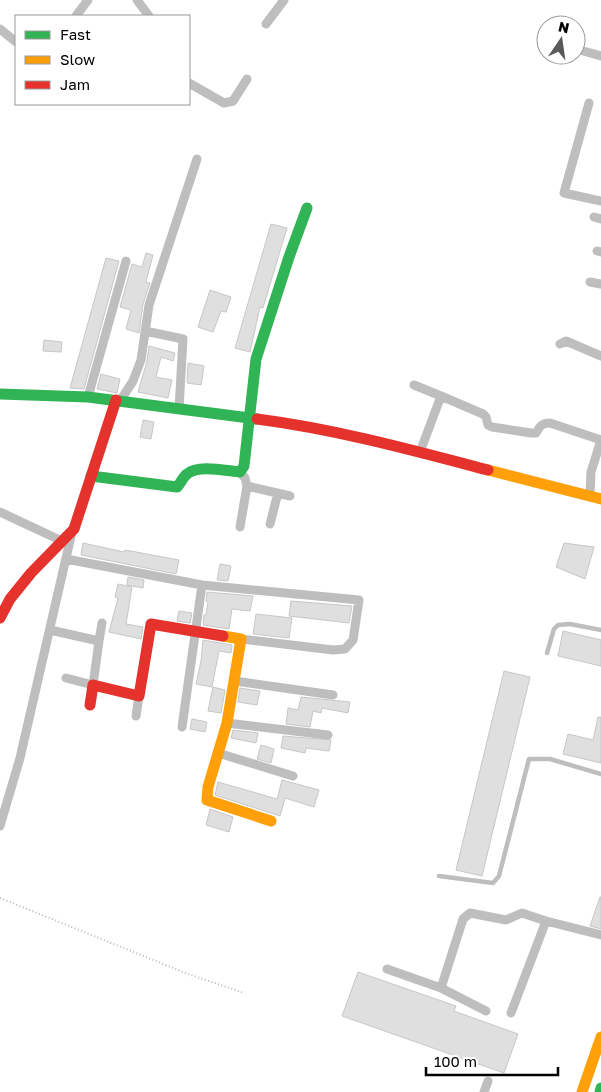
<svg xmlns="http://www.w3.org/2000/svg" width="601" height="1092" font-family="'Golos Text',sans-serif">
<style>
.building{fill:#dfdfdf;stroke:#c7c7c7}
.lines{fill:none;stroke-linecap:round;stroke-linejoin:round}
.path{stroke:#b9b9b9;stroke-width:2;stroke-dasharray:1 2.5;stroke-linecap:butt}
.lane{stroke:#bebebe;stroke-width:4.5}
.street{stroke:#bebebe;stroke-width:9}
.fast{stroke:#30b455;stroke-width:11}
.slow{stroke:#ff9f0a;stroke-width:11}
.jam{stroke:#e5322d;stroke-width:11}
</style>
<rect width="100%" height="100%" fill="#fff"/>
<path class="building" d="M 271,224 L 287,228 L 263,308 L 260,307 L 250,352 L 235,348 Z
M 146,253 L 153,255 L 146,282 L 150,283 L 143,304 L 139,333 L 126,329 L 131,310 L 120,307 L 132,264 L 142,267 Z
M 106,258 L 119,261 L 84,389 L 70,388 Z
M 210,290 L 231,297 L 226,312 L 221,311 L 213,332 L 198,327 Z
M 44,340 L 62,342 L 61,352 L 43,351 Z
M 149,346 L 175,353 L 173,361 L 161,357 L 156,377 L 172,380 L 168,398 L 138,392 L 147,361 Z
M 188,363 L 204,366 L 201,385 L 187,383 Z
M 101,374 L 120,379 L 117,393 L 97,389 Z
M 143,420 L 154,422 L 151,439 L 140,437 Z
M 83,543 L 124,552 L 125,550 L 179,560 L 176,574 L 81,555 Z
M 564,543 L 594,547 L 585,579 L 556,567 Z
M 220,564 L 231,566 L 228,581 L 217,580 Z
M 128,577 L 144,580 L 143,588 L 127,585 Z
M 118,584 L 132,587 L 126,624 L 143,627 L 141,639 L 109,632 L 118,598 L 115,597 Z
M 207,592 L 253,596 L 250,611 L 232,609 L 229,629 L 203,625 L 204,615 L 206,615 L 208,602 L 206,601 Z
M 291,601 L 352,606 L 349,623 L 289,616 Z
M 179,611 L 192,613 L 190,623 L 177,621 Z
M 256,614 L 292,618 L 289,638 L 253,634 Z
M 563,631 L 601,640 L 601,666 L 558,656 Z
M 203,640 L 232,645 L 231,653 L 219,651 L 212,687 L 196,684 L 201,661 Z
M 504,671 L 530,677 L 482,876 L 456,870 Z
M 213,687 L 225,690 L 221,713 L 208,711 Z
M 240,688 L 260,691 L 257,705 L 238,702 Z
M 301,697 L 350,702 L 348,713 L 322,708 L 321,713 L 313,711 L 310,727 L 286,724 L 288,708 L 298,710 Z
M 598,717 L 601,717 L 601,763 L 563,754 L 568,734 L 593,740 Z
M 192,719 L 207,722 L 205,732 L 190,729 Z
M 233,730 L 258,733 L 256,743 L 231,738 Z
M 283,736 L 331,740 L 329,751 L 306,748 L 305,753 L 281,748 Z
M 261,745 L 274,749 L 271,763 L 257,759 Z
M 282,780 L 319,790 L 314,807 L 285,798 L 280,816 L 215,795 L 218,782 L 277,799 Z
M 210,809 L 233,817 L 229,832 L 206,825 Z
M 600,897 L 601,897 L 601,929 L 590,926 Z
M 358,972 L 456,1006 L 454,1011 L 518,1034 L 504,1073 L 342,1016 Z"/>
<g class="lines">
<path class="path" d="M 0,898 L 188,974 L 244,993"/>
<path class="lane" d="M 547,653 L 554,629 L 558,625 L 570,624 L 601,630
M 439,876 L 493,883 L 499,876 L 529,759 L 550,759 L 601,774"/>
<path class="street" d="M 137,0 L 149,16
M 76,16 L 88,0
M 266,24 L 284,0
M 0,29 L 16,42
M 542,46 L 546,44
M 576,49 L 601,56
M 189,83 L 224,103 L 233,101 L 247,79
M 589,103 L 564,193 L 601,201
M 594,217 L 601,219
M 597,251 L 601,252
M 590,282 L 601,284
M 145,331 L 183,339 L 179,409
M 560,344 L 566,341 L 601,356
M 414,385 L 441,396 L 420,452
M 441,396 L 483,414 L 486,417 L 488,425 L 492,427 L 531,433 L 536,433 C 540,426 542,423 550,423 L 601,440
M 88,397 L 126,261
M 120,401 L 133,381 L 141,360 L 149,305 L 197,159
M 247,486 L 290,496
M 590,495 L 591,472 L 601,440
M 0,512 L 62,541
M 270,524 L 278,493
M 240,527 L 247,486 L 245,478 L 240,472
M 66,559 L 202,585 L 359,600 L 353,640 L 345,649 L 333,650 L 241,639
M 50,630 L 99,641 L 93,685 L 66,678
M 99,641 L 102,623
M 235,681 L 333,695
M 136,716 L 139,696
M 227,723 L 328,735
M 182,727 L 202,585
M 218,753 L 293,776
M 0,826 L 20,758 L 72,532
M 387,969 L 441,988 L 486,1011
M 441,988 L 463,919 L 470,913 L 506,920 L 522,913 L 546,921
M 511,1013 L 546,921 L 601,935
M 484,1092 L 488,1081"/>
<path class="fast" d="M 0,394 L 88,397 L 257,419
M 91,476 L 177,487 C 181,483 183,477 187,474 C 198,464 227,471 240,472 L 244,466 L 256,359 L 289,257 L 307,208
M 600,1092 L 601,1088"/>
<path class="slow" d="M 488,470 L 601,499
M 223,636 L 241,639 L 227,723 L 208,787 L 207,800 L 271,821
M 582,1092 L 601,1037"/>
<path class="jam" d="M 257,419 C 335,429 412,450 488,470
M 0,618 L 10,599 L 31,573 L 74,529 L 116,400
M 90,705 L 93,685 L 139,696 L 151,624 L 223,636"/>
</g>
<rect x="15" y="15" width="175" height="90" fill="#ffffff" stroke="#999999"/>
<rect x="25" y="31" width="25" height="8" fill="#30b455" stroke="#999999"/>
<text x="60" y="40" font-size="15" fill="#000000">Fast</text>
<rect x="25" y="56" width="25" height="8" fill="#ff9f0a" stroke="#999999"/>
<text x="60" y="65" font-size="15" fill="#000000">Slow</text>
<rect x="25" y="81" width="25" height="8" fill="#e5322d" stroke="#999999"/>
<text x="60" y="90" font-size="15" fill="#000000">Jam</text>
<g transform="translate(561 40) rotate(13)"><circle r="24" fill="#ffffff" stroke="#999999"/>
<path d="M0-4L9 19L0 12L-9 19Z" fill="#595959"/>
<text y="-8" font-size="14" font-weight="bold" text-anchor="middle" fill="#000000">N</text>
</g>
<path d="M426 1067v8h132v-8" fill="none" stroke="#000000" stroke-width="2.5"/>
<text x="434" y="1067" font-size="15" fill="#000000" stroke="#ffffff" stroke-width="4" paint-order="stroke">100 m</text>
</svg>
